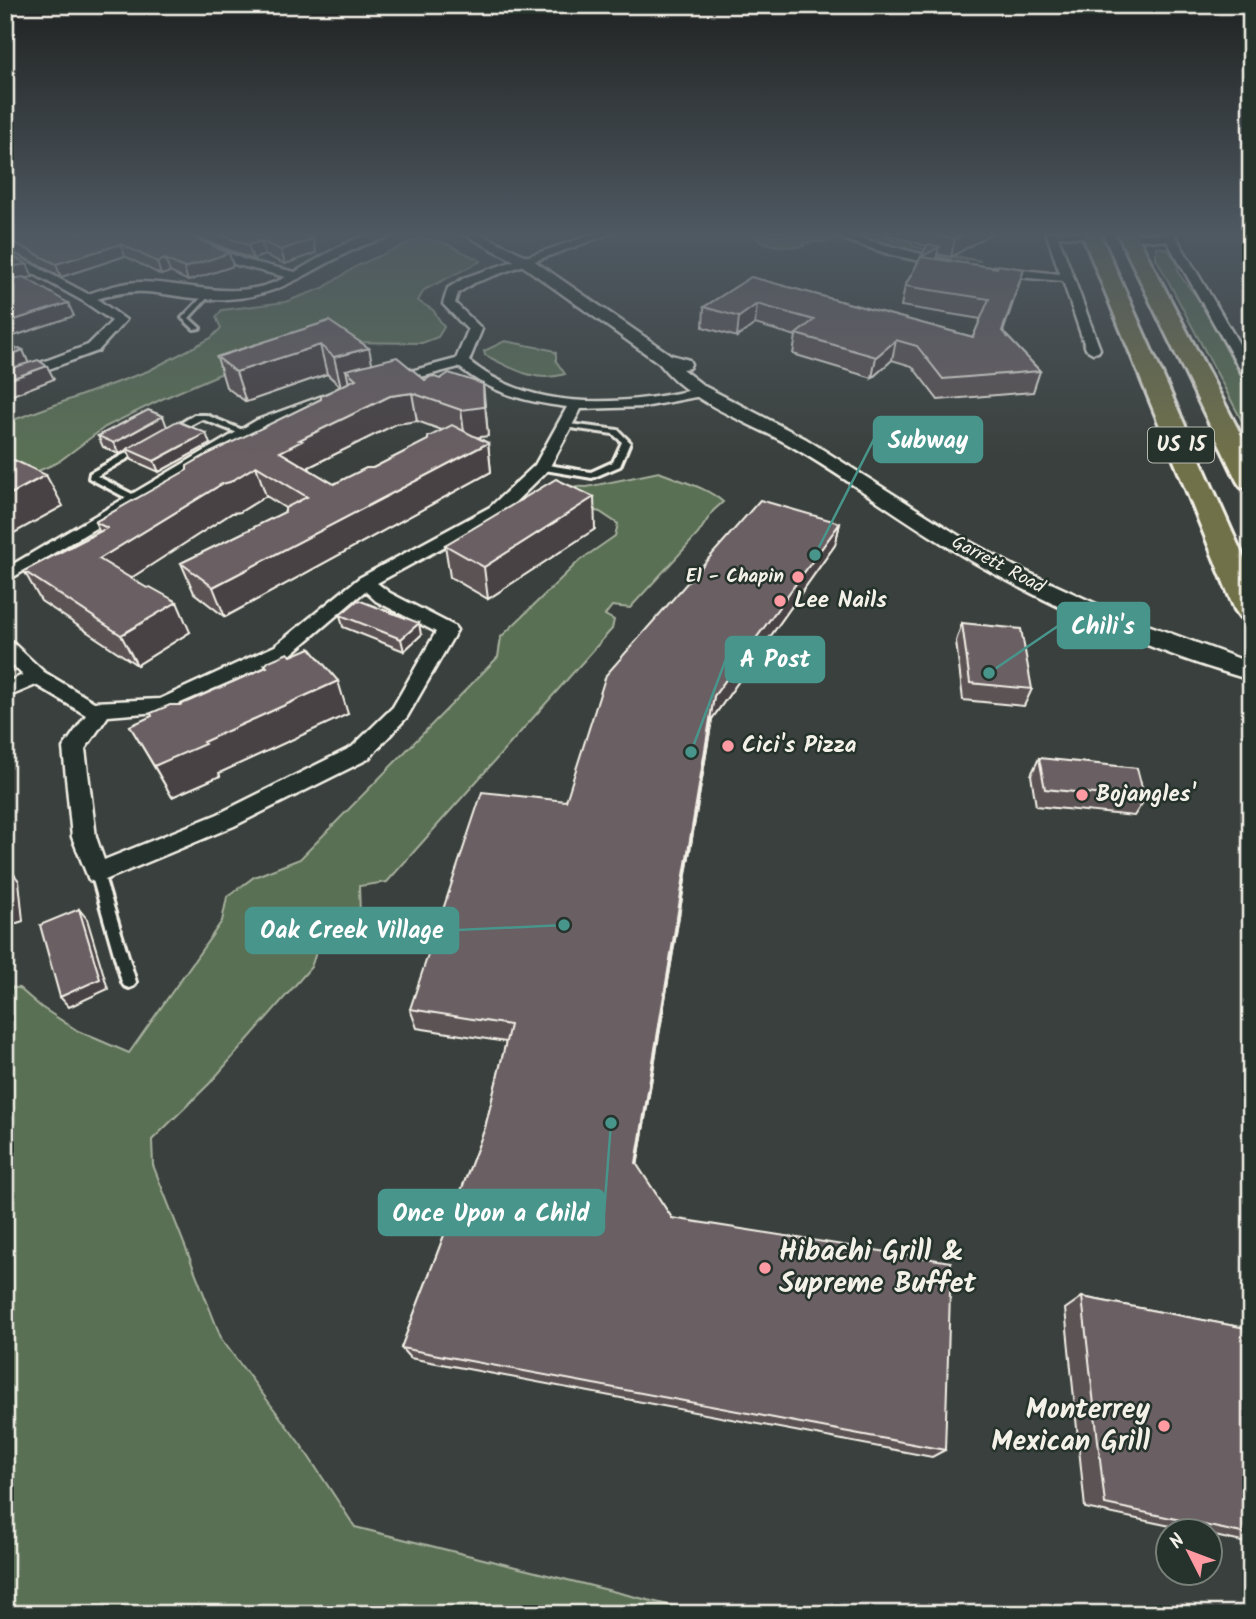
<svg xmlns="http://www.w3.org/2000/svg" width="1256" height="1619" font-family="Kalam,sans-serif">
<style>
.green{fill:#5a7054;stroke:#a7b09e;stroke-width:2}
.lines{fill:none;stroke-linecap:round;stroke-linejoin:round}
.service-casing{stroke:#f4f1e8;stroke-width:6}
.minor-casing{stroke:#f4f1e8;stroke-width:5}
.tertiary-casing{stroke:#f4f1e8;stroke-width:5}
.trunk-casing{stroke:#f4f1e8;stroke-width:6}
.service{fill:#26332d;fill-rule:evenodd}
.minor{fill:#26332d;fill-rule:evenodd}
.tertiary{fill:#26332d;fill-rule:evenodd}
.trunk{fill:#6f714a;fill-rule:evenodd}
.wall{fill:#5b5255;stroke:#f4f1e8;stroke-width:2;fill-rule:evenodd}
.shaded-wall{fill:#4a4245;stroke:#f4f1e8;stroke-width:2}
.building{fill:#6a5f63;stroke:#f4f1e8;stroke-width:2}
.poi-dot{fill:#ff9aa2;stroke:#26332d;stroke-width:2.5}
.labels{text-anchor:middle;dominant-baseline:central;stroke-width:5;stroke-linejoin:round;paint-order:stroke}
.far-street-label{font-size:19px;fill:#f4f1e8;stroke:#26332d}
.far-poi-label{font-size:19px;font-weight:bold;fill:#f4f1e8;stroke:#26332d;text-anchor:end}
.shield{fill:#26332d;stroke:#b6b8b0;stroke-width:2}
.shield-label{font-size:21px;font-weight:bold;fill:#f4f1e8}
.poi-label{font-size:23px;font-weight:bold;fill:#f4f1e8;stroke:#26332d;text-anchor:start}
.near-poi-label{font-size:28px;font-weight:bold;fill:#f4f1e8;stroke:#26332d;text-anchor:start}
.leader{fill:none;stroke:#48958c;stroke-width:2.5}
.callout-dot{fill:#48958c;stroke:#26332d;stroke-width:2.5}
.callout{fill:#48958c;stroke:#48958c;stroke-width:2.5}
.callout-label{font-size:24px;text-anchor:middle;font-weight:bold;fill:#fff}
</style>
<rect width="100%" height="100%" fill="#3a403d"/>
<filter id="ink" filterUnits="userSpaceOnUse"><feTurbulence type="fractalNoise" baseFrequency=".0143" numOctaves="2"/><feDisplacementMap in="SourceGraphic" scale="14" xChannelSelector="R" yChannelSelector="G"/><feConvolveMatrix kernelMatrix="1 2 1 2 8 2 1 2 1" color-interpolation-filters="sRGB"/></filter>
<g filter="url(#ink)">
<path class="green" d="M 751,232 L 791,232 L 833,241 L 804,243 L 804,246 C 788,248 759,247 751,232 Z
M 843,232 L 866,232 L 931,251 L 981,261 L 915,253 Z
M 419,238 L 443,242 L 481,261 L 424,290 L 418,301 L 433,310 L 444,327 L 438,337 L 422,343 L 342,342 L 234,368 L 162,399 L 105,427 L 57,463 L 5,485 L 5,423 L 148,371 L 211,338 L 221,328 L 216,317 L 222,310 L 285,302 L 323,288 L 357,266 Z
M 1156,247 L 1167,249 L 1176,260 L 1179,274 L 1199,300 L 1251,394 L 1251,438 L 1156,258 Z
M 505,341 L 551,350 L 556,353 L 556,361 L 565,374 C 535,384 512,368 485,355 L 484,351 Z
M 659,472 C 680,481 707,487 723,502 L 713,511 L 698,534 L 630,608 L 612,606 L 605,615 L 614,620 L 612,629 L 387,882 L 359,886 L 360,914 L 336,940 L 317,950 L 311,967 L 210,1083 L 152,1140 L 153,1165 L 222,1340 L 301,1445 L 355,1527 L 704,1614 L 5,1614 L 5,987 L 19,988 L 41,1007 L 78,1031 L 129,1053 L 222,921 L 227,897 L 254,877 L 300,859 L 498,657 L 501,637 L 579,561 L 615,536 L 618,524 L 600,512 L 561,503 L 559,486 L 587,487 Z"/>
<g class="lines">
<g class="service-casing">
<path id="service" d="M 205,294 L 210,295 L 189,318 L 200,328 L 194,329 L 182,318 Z
M 194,415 L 206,415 L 250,433 L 243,435 L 202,419 L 175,433 L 168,431 Z
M 561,423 L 618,430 L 630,442 L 620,466 L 592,478 L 539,469 L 539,465 L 542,464 L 591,472 L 613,462 L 622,442 L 613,434 L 564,427 L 560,425 Z
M 141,445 L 148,447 L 97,476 L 138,497 L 138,501 L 132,501 L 89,478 L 90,473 Z
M 97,868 L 102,869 L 103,873 L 136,982 L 134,986 L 129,988 L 124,986 L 122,982 L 91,873 L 92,869 Z"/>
</g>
<g class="minor-casing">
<path id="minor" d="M 166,232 L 180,232 L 245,260 L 295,272 C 324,256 361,229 396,232 C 385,240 369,242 357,248 C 300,275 275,302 207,299 C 161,297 146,284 97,299 L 126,320 L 98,351 L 5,385 L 5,376 L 88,345 L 112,321 L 83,301 L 5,258 L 5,250 L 88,294 C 106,288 123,282 141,282 C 192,283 237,303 286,277 L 237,265 Z
M 600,232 L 615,232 L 474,283 L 458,293 L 455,303 L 482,329 L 469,361 C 532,413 626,406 701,388 L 708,392 L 706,395 L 644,407 L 581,409 L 548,470 L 502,515 L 377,583 L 390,593 L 454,626 L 457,630 L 407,717 L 368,759 L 234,826 L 105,880 L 97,883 L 89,880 L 72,837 L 63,748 L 86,715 L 36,685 L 5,698 L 5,683 L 23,675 L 5,658 L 5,641 L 12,642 L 44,672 L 94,702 L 160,699 L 275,646 L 359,578 L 490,507 L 535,465 L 567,407 C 526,402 491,393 459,367 L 386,386 L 379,382 L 381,379 L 456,359 L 468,330 L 443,304 L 448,288 L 466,277 ZM 365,591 L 376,601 L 436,632 L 393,707 L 352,747 L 218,814 L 104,860 L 96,837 L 85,749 L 108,716 L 170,711 L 289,656 Z
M 821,232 L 837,232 L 955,263 L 949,267 L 892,255 Z
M 1046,232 L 1090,232 L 1098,235 L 1092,238 L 1058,236 L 1100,349 L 1098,352 L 1093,353 L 1086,349 L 1063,281 L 993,275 L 987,271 L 993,267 L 1060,274 Z
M 1162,232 L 1173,232 L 1251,364 L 1251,380 L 1244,376 L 1167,241 L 1128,239 L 1122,236 L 1128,233 L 1163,234 Z
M 336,391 L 341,392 L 343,395 L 341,398 L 267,426 L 5,582 L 5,569 L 257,420 Z"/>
</g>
<g class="tertiary-casing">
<path id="tertiary" d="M 460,232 L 477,232 L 530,258 L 671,355 L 689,360 L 691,364 L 689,368 L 682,369 L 704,386 L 806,439 L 961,537 L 1014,566 L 1118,614 L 1251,663 L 1251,680 C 1154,653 1050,607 963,556 C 905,522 851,481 793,447 C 748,421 690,404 659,363 L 520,264 Z"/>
</g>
<g class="trunk-casing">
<path id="trunk" d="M 1081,232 L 1099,232 L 1251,574 L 1251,620 L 1240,617 L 1235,610 Z
M 1117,232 L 1135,232 L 1251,454 L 1251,489 L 1241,487 L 1237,481 Z"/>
</g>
<use href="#service" class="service"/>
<use href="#minor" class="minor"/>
<use href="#tertiary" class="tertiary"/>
<use href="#trunk" class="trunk"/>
</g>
<path class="wall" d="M 5,232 L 229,253 L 233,266 L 188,281 L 170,272 L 161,275 L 125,256 L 61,277 L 5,248 Z
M 186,232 L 295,232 L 313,239 L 316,253 L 285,264 L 265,255 L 253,259 L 246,257 Z
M 877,232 L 991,232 L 990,234 L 951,257 L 937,254 L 936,259 L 997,268 L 1024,269 L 1003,332 L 1040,371 L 1033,392 L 938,400 L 912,366 L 892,360 L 872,378 L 793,354 L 796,336 L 755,324 L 737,337 L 703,327 L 704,307 L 751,277 L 973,337 L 981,319 L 901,306 L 905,286 L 927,246 Z
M 1240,232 L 1251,232 L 1251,247 Z
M 329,321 L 372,363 L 425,380 L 486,412 L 488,436 L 476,437 L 488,443 L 491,472 L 225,617 L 194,593 L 181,563 L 285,512 L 285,508 L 266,496 L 240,512 L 232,513 L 130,578 L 190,632 L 137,665 L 41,601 L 24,571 L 99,531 L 95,522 L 321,399 L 340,386 L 327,374 L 246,402 L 226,387 L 217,357 ZM 417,421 L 442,430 L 428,440 L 373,468 L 334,484 L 310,470 L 309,467 L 396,424 Z
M 167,427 L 210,444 L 159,472 L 132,460 L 127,449 L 119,454 L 103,447 L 98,436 Z
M 840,523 L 835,545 L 712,719 L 637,1166 L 672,1218 L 945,1450 L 932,1457 L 410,1358 L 401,1348 L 485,1128 L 506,1042 L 417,1028 L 410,1009 Z
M 595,529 L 488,599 L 450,577 L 445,545 Z
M 340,615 L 421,635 L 404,651 L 343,627 Z
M 962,623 L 1032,689 L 1024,706 L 963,700 L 956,641 Z
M 265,665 L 348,714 L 219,773 L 220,776 L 172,797 L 130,726 L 266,667 Z
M 1039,758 L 1145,799 L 1134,816 L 1036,806 L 1031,775 Z
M 1082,1297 L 1251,1329 L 1251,1544 L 1210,1535 L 1210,1531 L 1194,1531 L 1085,1508 L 1065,1309 Z"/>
<path class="shaded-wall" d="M 968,232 L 991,232 L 990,234 L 951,257 L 955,239 Z
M 313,239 L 316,253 L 285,264 L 281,250 Z
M 261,241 L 265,255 L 253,259 L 248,245 Z
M 121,244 L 125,256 L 61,277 L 56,264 Z
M 939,247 L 934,266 L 921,257 Z
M 229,253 L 233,266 L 188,281 L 184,268 Z
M 165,259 L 170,272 L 161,275 L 157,262 Z
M 27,264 L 33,277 L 5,282 L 5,268 Z
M 1024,269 L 1018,288 L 996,351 L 1002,331 Z
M 68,303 L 74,316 L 5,339 L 5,323 Z
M 757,304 L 755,324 L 737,337 L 739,317 Z
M 896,340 L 892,360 L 872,378 L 876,357 Z
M 320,345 L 327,374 L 246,402 L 236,372 Z
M 369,348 L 375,377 L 346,370 L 349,384 L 341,387 L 334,357 Z
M 23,350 L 29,364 L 5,374 L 5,357 Z
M 47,366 L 54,379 L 5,398 L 5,381 Z
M 483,384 L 488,436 L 465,439 L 461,410 Z
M 412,393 L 417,421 L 396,424 L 309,467 L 310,470 L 280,452 L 299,440 L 390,396 Z
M 163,416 L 167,427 L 119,454 L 114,443 Z
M 206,433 L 210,444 L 159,472 L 154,461 Z
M 488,443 L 491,472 L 225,617 L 213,587 Z
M 256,466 L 266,496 L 240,512 L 232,513 L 114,589 L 99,559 L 222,484 Z
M 46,475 L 63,506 L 5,538 L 5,497 Z
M 594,497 L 595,529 L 488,599 L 484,567 Z
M 840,523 L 835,545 L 712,719 L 635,1179 L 636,1163 L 714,696 Z
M 177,602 L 190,632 L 137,665 L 121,635 Z
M 419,623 L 421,635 L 404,651 L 401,639 Z
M 338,681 L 348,714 L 219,773 L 220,776 L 172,797 L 154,766 L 203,742 Z
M 5,823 L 13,873 L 19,881 L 23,921 L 5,927 Z
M 79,909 L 87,919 L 108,989 L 69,1007 L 60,997 Z"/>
<path class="building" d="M 5,232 L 181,232 L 229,253 L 184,268 L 165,259 L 157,262 L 121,244 L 56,264 L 5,238 Z
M 214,232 L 295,232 L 313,239 L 281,250 L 261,241 L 248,245 L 242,243 Z
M 935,232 L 968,232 L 955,239 L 933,234 Z
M 928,244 L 939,247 L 921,257 Z
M 5,252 L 27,264 L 5,268 Z
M 921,257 L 997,268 L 998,265 L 1024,269 L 1002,331 L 1040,371 L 943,379 L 917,346 L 896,340 L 876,357 L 796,334 L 814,320 L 757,304 L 739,317 L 704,307 L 751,277 L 973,337 L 989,299 L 905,286 Z
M 24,277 L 68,303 L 5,323 L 5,280 Z
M 329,321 L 369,348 L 334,357 L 320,345 L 236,372 L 217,357 Z
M 19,348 L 23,350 L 5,357 L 5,351 Z
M 397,357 L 425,380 L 432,376 L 440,379 L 449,373 L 483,384 L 484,407 L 461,410 L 412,393 L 390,396 L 299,440 L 302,441 L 280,452 L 334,484 L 366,468 L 373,468 L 428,440 L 428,437 L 452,425 L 488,443 L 213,587 L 181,563 L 285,512 L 285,508 L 307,497 L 256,466 L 230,482 L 222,484 L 99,559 L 147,588 L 150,587 L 177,602 L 121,635 L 24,571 L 107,528 L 95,522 L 187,470 L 187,466 L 206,455 L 321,399 L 321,396 L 356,379 L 346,370 Z
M 38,360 L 47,366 L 5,381 L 5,370 Z
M 148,410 L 163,416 L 114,443 L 98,436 Z
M 177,421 L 206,433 L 154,461 L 127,449 Z
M 14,460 L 46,475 L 5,497 L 5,465 Z
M 556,479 L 594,497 L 484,567 L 445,545 Z
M 760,500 L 840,523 L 714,696 L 636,1163 L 672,1218 L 951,1262 L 945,1450 L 401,1348 L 485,1128 L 510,1025 L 410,1009 L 482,792 L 566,801 L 606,675 Z
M 358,600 L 419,623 L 401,639 L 340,615 Z
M 962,623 L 1021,629 L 1032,689 L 970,683 Z
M 310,648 L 338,681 L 203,742 L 205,744 L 154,766 L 130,726 L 152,716 L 151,713 L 170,705 L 180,705 L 267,667 L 265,665 L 269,661 L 288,653 L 291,656 Z
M 1039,758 L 1137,768 L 1145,799 L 1045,789 Z
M 79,909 L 100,979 L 60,997 L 40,925 Z
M 1082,1297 L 1251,1329 L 1251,1535 L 1105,1504 Z"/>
</g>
<linearGradient id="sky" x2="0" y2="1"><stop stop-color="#202322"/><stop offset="0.51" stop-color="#4f5962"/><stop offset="1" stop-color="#4f5962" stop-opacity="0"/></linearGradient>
<rect width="1256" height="458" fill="url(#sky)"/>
<g class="poi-dot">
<circle cx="798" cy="577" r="7"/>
<circle cx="780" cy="601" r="7"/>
<circle cx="728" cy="746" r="7"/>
<circle cx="1082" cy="795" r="7"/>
<circle cx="765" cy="1268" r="7"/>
<circle cx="1164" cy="1426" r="7"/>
</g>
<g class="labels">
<g class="far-street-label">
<text transform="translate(998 565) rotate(28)">Garrett Road</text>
</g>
<g class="far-poi-label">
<text x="784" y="577">El - Chapin</text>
</g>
<rect class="shield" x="1148" y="427.5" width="66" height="35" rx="5"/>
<g class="shield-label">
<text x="1181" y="445">US 15</text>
</g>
<g class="poi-label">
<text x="794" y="601">Lee Nails</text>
<text x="742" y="746">Cici's Pizza</text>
<text x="1096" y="795">Bojangles'</text>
</g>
<g class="near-poi-label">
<text x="779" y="1252">Hibachi Grill &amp;<tspan x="779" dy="32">Supreme Buffet</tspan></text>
<text x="1150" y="1410" text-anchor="end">Monterrey<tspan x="1150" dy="32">Mexican Grill</tspan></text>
</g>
</g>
<path class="leader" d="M815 555L874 439M989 673L1058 626M691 752L726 659M564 925L458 930M611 1123L604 1213"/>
<g class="callout-dot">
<circle cx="815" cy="555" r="7"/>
<circle cx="989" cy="673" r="7"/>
<circle cx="691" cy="752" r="7"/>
<circle cx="564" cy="925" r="7"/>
<circle cx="611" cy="1123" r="7"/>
</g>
<g class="callout">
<rect x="874" y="417" width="108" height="45" rx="7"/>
<rect x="1058" y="603" width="91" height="45" rx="7"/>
<rect x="726" y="637" width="98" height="45" rx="7"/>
<rect x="246" y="908" width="212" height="45" rx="7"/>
<rect x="379" y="1190" width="225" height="45" rx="7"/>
</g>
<g class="callout-label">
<text x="928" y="448">Subway</text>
<text x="1103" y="634">Chili's</text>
<text x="775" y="667">A Post</text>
<text x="352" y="938">Oak Creek Village</text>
<text x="491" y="1221">Once Upon a Child</text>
</g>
<rect width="1256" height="1619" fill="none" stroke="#26332d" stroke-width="28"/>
<rect x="14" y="14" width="1228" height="1591" fill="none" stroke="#f4f1e8" stroke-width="2.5" filter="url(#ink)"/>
<g transform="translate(1189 1552) rotate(312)"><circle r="33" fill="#26332d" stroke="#787f78" stroke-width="2"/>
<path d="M0-5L12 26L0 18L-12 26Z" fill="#ff9aa2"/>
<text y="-10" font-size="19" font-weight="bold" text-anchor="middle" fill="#f4f1e8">N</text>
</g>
</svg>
